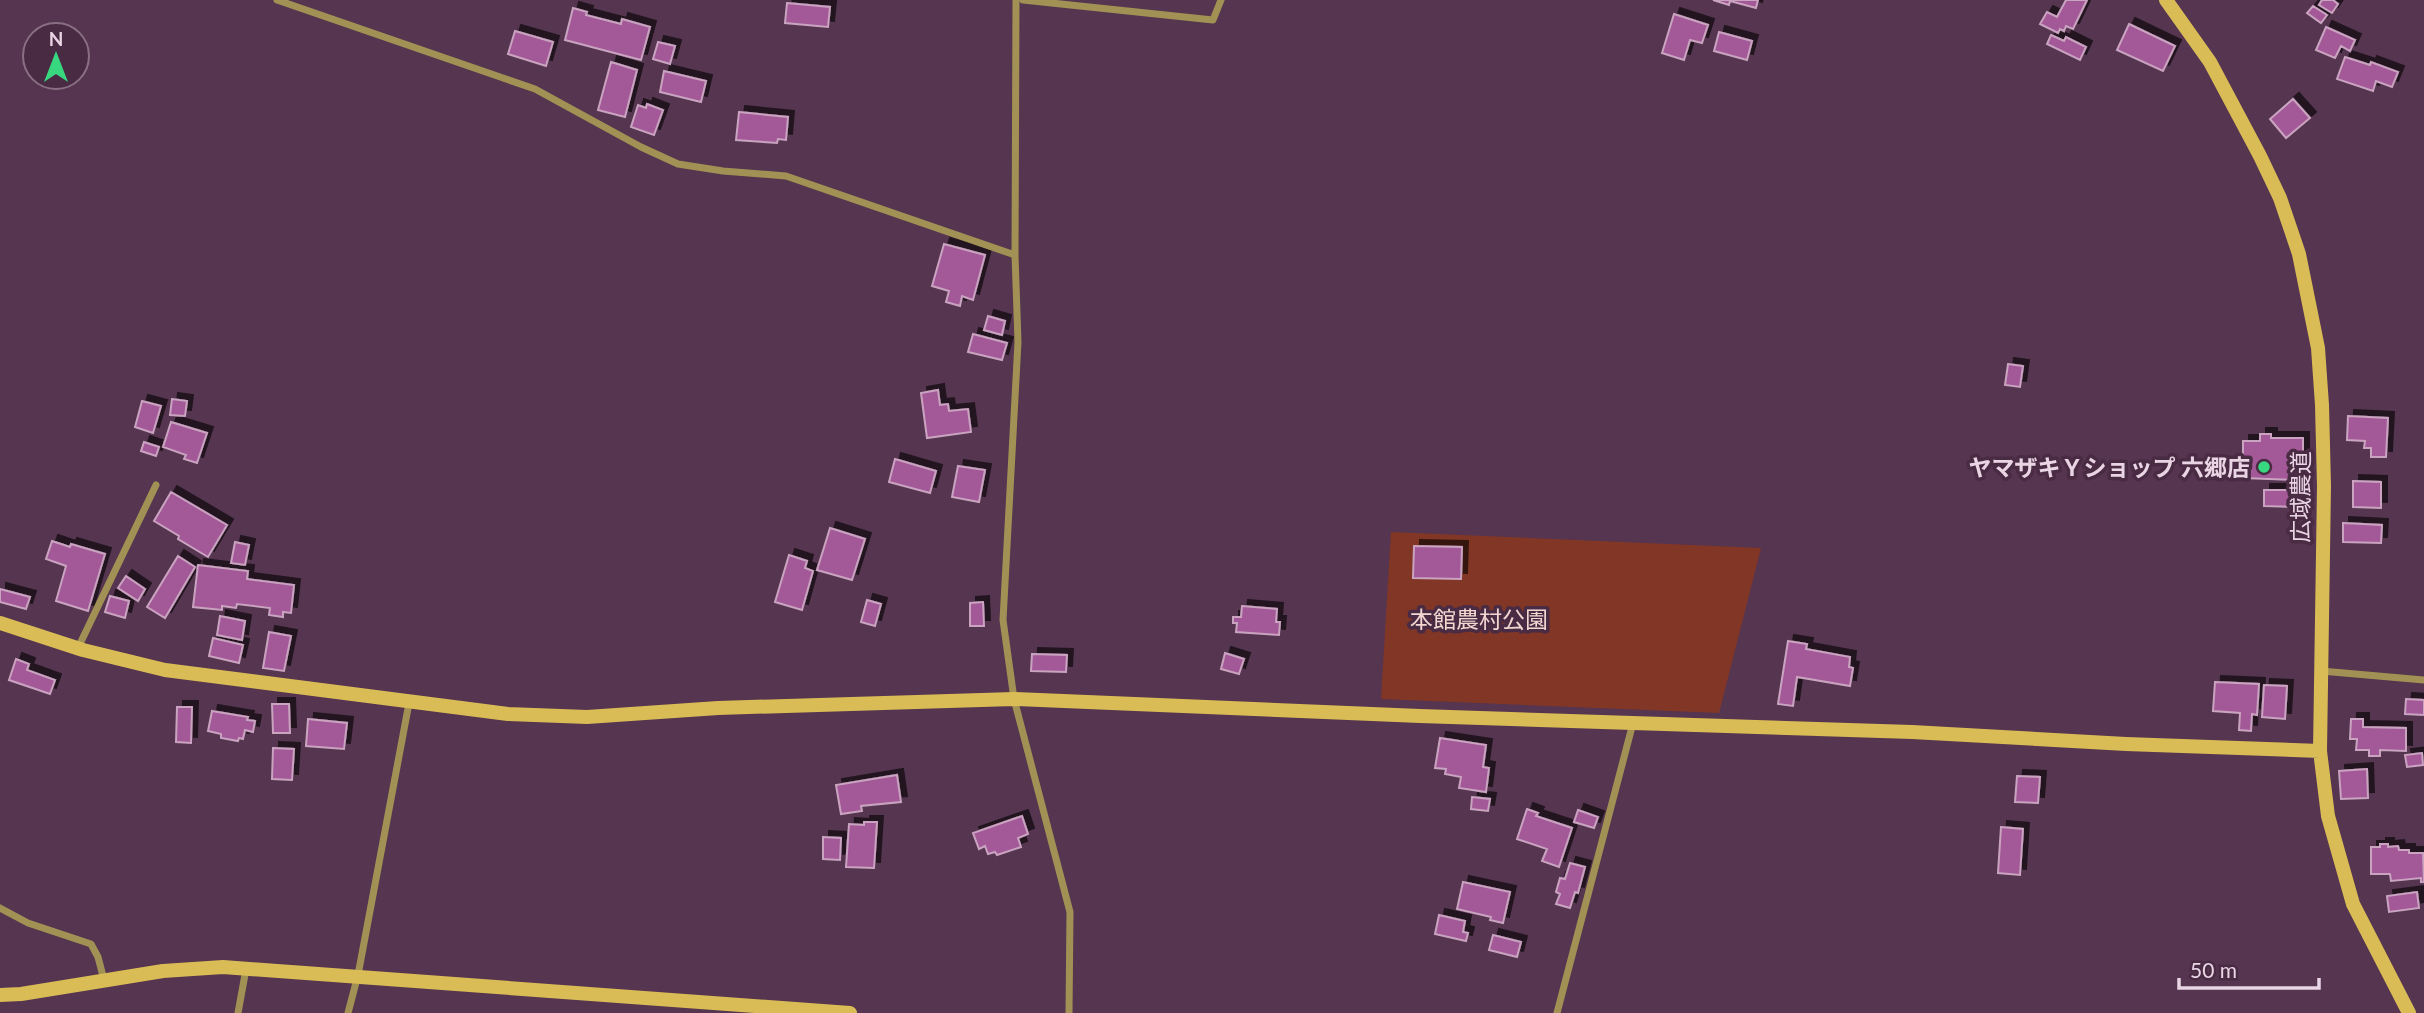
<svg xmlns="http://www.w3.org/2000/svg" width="2424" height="1013" font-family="Lato,'Noto Sans JP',sans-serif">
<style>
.green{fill:#823726}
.building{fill:#a35997;stroke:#c9a3c0;stroke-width:2;filter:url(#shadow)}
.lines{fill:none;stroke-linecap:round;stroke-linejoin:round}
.street{stroke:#a29154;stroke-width:7}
.secondary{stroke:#d9bc56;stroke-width:14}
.poi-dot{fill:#38d880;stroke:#4a2b44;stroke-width:2.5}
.labels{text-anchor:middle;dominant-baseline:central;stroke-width:7;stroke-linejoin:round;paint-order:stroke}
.poi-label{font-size:23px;font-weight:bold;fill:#e9d5e4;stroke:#4a2b44;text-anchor:end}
.street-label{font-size:23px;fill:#e9d5e4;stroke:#4a2b44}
.park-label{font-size:23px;fill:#f2d7d1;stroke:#4a2b44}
</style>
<defs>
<filter id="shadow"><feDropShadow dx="6" dy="-6" stdDeviation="0" flood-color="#0009"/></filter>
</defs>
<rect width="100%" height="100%" fill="#55354f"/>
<path class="green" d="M 1391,532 L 1761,548 L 1719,713 L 1381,699 Z"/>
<path class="building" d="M 1713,0 L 1758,0 L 1756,8 L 1730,1 L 1729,5 Z
M 2066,0 L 2087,0 L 2073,29 L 2066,26 L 2064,31 L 2060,29 L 2058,33 L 2040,24 L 2047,12 L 2057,17 Z
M 2322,0 L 2333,0 L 2338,4 L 2332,13 L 2319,5 Z
M 787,3 L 830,7 L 828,27 L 785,23 Z
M 2313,6 L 2327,15 L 2321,23 L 2307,13 Z
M 573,8 L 587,12 L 586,15 L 621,24 L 622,19 L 650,27 L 641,60 L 565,40 Z
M 1674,14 L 1708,25 L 1702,43 L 1690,40 L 1684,60 L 1662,53 Z
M 2129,24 L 2175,46 L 2163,71 L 2117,50 Z
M 2326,27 L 2355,40 L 2350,51 L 2341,46 L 2335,58 L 2316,50 Z
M 515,31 L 553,42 L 546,66 L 508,54 Z
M 1719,32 L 1752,41 L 1747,60 L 1714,51 Z
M 2051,35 L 2064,41 L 2066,37 L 2086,47 L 2080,60 L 2047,44 Z
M 658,42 L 675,46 L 670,64 L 653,59 Z
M 2345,57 L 2370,65 L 2371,62 L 2398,72 L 2392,87 L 2376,81 L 2373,91 L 2337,79 Z
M 611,62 L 637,70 L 625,117 L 598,110 Z
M 664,71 L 706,81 L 701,102 L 660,92 Z
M 2293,99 L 2310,118 L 2286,138 L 2270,119 Z
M 647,104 L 663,110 L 654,135 L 631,127 L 638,105 L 646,108 Z
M 739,112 L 788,117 L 786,140 L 778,139 L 777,143 L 736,140 Z
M 944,244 L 985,255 L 973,300 L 962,296 L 960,306 L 946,302 L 949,291 L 932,286 Z
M 988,316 L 1005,321 L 1002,335 L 984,330 Z
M 973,334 L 1007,343 L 1002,360 L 968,352 Z
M 2008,364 L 2023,366 L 2020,387 L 2005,385 Z
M 938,390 L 940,405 L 948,404 L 949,411 L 968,409 L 971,432 L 927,438 L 921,393 Z
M 172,399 L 187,401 L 185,416 L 170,415 Z
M 142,401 L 161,406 L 153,433 L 135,427 Z
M 2348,416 L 2388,418 L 2386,457 L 2371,457 L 2371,448 L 2364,448 L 2365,441 L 2347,440 Z
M 171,422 L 207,433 L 197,463 L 184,459 L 186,455 L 163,447 Z
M 2260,434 L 2271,434 L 2271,438 L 2303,438 L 2303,475 L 2292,475 L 2292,480 L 2243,478 L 2243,441 L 2260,441 Z
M 144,442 L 159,447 L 156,456 L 141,451 Z
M 895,459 L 936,471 L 930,493 L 889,482 Z
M 958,466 L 985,470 L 979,502 L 952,497 Z
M 2353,481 L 2381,482 L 2381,508 L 2353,507 Z
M 2264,490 L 2293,490 L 2293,507 L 2264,506 Z
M 171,492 L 227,525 L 208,557 L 178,539 L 179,536 L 154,521 Z
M 2343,523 L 2382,525 L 2381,543 L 2343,542 Z
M 830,528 L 865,539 L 852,580 L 817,570 Z
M 52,541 L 70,547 L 71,544 L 105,554 L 88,611 L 56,601 L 66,566 L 46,559 Z
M 235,542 L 249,545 L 245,565 L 231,563 Z
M 1414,546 L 1462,547 L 1461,579 L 1413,578 Z
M 789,555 L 807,561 L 805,568 L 813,571 L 802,610 L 775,602 Z
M 178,556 L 195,567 L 165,618 L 147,607 Z
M 198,565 L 248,571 L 247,579 L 294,585 L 291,613 L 283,612 L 283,617 L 269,615 L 270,608 L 237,604 L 236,608 L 222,606 L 222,610 L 193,607 Z
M 126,576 L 145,589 L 138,601 L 118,588 Z
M 0,589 L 30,597 L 26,609 L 0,602 Z
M 110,596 L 129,601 L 125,618 L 105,612 Z
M 867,600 L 881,604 L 875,626 L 861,622 Z
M 983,602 L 984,626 L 970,626 L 970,603 Z
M 1242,606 L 1277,609 L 1276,622 L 1280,622 L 1279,635 L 1236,632 L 1237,623 L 1233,623 L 1233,617 L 1241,617 Z
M 220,616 L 245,621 L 242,640 L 217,635 Z
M 269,632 L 291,636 L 284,671 L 263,668 Z
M 213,638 L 243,645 L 239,663 L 209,656 Z
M 1788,641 L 1807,644 L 1806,649 L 1850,657 L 1849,667 L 1853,668 L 1850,686 L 1797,677 L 1793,706 L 1778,704 Z
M 1225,653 L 1244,659 L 1239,674 L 1221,669 Z
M 1032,654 L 1067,655 L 1066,672 L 1031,671 Z
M 16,659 L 29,664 L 27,670 L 55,680 L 50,694 L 9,680 Z
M 2215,682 L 2259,684 L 2257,715 L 2252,714 L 2251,731 L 2239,730 L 2240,713 L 2213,711 Z
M 2264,685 L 2287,686 L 2285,719 L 2262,717 Z
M 2406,699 L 2424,700 L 2424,715 L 2405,714 Z
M 272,704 L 289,704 L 290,733 L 273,733 Z
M 177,707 L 192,707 L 191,743 L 176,742 Z
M 212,711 L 248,717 L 247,720 L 255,721 L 253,732 L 245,730 L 243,739 L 239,738 L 238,741 L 221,738 L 221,734 L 208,731 Z
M 308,719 L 347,723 L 344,749 L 306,746 Z
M 2351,719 L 2363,719 L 2363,727 L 2406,728 L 2406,751 L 2380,750 L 2380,756 L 2369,756 L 2369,750 L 2356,750 L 2357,739 L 2350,739 Z
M 1440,738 L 1486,745 L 1483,767 L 1489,768 L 1486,792 L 1459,788 L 1461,777 L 1445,774 L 1446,769 L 1435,768 Z
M 273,748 L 294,749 L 292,780 L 272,779 Z
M 2422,753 L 2423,765 L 2407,767 L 2405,755 Z
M 2367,769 L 2368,798 L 2341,799 L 2339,771 Z
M 897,775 L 901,802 L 861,806 L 862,811 L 841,814 L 836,785 Z
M 2017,776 L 2040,777 L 2038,803 L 2015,802 Z
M 1472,797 L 1490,799 L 1488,811 L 1471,809 Z
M 1527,809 L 1538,813 L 1536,816 L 1572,828 L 1559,867 L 1542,861 L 1547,849 L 1517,839 Z
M 1578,810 L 1598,817 L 1594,828 L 1574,822 Z
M 1022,816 L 1028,834 L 1018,838 L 1021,847 L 997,855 L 995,852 L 988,854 L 985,846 L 979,849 L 973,833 Z
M 864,822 L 877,822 L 874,868 L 846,867 L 849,824 L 864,825 Z
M 2001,827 L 2023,829 L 2020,875 L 1998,873 Z
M 823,837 L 841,838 L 840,860 L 823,859 Z
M 2380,844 L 2388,844 L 2388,847 L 2398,846 L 2399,850 L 2409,850 L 2409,853 L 2423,853 L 2424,882 L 2421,882 L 2421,878 L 2391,881 L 2390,874 L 2371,874 L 2371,847 L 2380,847 Z
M 1570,863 L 1585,867 L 1578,893 L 1575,892 L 1570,908 L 1556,904 L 1560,894 L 1556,892 L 1560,878 L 1565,879 Z
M 1463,882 L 1510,892 L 1503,923 L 1490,920 L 1491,917 L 1457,909 Z
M 2417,892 L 2419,908 L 2389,912 L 2387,896 Z
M 1439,915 L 1465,921 L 1463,932 L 1468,933 L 1466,941 L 1435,934 Z
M 1493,935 L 1521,942 L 1517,957 L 1489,950 Z"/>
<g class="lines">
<path class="street" d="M 277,0 L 535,89 L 641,147 L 678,164 L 723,171 L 786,176 L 1015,255
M 1016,0 L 1015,255 L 1018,342 L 1003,620 L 1014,699 L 1070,912 L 1069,1013
M 1023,0 L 1213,20 L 1221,0
M 78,648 L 156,485
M 2321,671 L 2424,680
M 0,908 L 28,923 L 91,944 L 98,957 L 104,980
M 238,1013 L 246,969
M 348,1013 L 358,975 L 409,703
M 1557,1013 L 1633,723"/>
<path class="secondary" d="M 2166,0 L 2210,62 L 2260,156 L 2280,198 L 2299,254 L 2318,348 L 2322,405 L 2324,486 L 2320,751 L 2328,816 L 2353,904 L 2409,1013
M 0,623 L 83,650 L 165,670 L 508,714 L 587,717 L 718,708 L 1014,699 L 1420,716 L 1912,732 L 2126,744 L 2320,751
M 0,995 L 21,994 L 163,971 L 223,967 L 850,1013"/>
</g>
<circle class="poi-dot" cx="2264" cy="467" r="7"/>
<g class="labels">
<g class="poi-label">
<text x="2250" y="467">ヤマザキＹショップ 六郷店</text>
</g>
<g class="street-label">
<text transform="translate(2300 497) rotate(-90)">広域農道</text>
</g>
<g class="park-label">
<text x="1479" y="619">本館農村公園</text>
</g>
</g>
<g transform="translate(56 56)"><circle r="33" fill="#4a2b44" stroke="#8a6f84" stroke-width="2"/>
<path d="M0-5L12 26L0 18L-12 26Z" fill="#38d880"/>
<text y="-10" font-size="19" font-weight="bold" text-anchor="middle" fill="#e9d5e4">N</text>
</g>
<path d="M2179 978v10h140v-10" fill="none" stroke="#e9d5e4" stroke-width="3.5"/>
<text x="2190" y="978" font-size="21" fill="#e9d5e4" stroke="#4a2b44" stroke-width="5" paint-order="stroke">50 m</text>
</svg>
